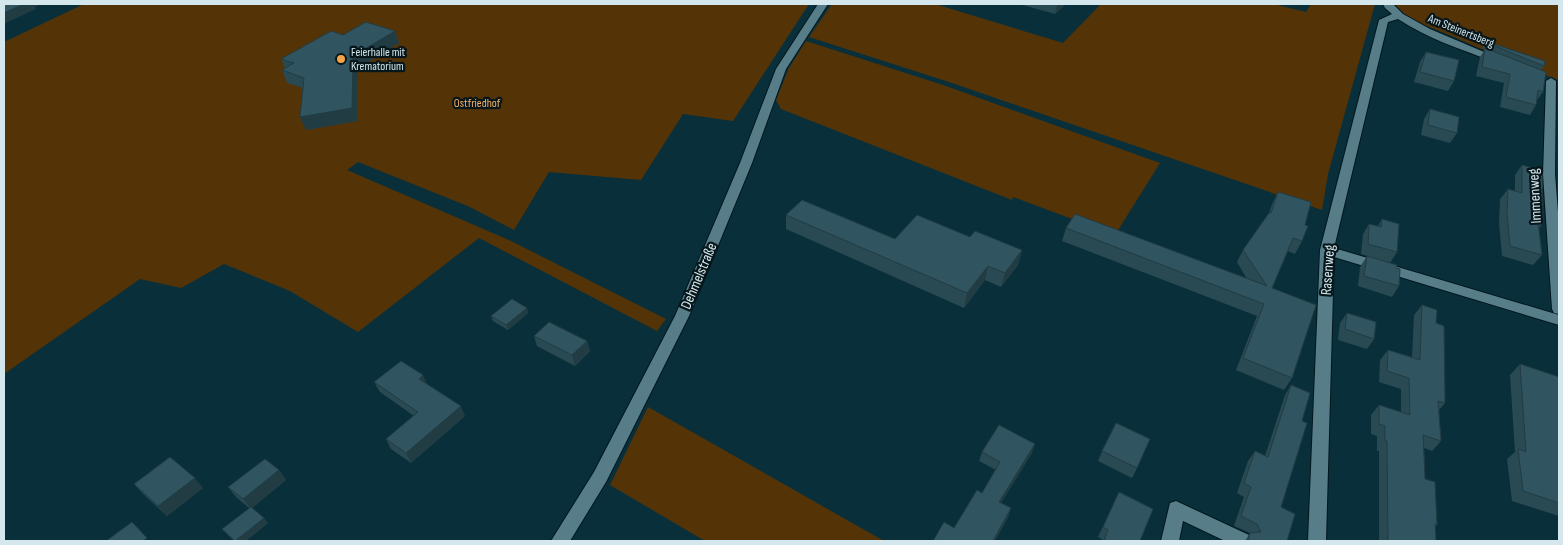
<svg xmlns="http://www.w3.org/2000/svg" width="1563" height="545" font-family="'Sofia Sans Condensed',sans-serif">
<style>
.green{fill:#543307}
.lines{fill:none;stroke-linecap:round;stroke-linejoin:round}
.minor-casing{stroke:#00171e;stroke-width:2}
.minor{fill:#577d88;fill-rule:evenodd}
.wall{fill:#294953}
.shaded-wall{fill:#223c43}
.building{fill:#305560;stroke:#223c43}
.poi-dot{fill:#f4a444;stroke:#07161a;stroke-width:2}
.labels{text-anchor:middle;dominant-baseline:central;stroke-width:4.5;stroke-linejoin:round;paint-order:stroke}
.far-street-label{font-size:12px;fill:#d3e7ed;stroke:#07161a}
.far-poi-label{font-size:12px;fill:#d3e7ed;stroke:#07161a;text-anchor:start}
.far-park-label{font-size:12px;fill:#f7b368;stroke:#07161a}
.street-label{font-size:15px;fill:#d3e7ed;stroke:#07161a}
</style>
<rect width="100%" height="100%" fill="#09303a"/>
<path class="green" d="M 84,4 L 809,4 L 733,121 L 683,114 L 641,180 L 549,172 L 514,230 L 470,207 L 358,162 L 347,170 L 511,241 L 666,319 L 657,331 L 479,238 L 358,332 L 290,291 L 224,264 L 181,288 L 140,279 L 4,374 L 4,42 Z
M 832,4 L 935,4 L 1063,43 L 1101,4 L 1273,4 L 1306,12 L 1311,4 L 1375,4 L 1328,174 L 1322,210 L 949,82 L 809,37 Z
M 1390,4 L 1559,4 L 1559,80 C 1523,67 1487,52 1452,36 C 1431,27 1407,20 1390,4 Z
M 806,41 L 946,86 L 1160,163 L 1115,235 L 1013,197 L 1012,200 L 781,109 L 776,100 L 789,68 Z
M 648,407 L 884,541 L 705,541 L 610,485 Z"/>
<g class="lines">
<g class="minor-casing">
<path id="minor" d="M 818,4 L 828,4 L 786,69 L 752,163 L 689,316 L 606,482 L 570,541 L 551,541 L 594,472 L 675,316 L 740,163 L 776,69 Z
M 1383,4 L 1393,4 L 1403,14 L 1430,29 L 1503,60 L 1498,63 L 1494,62 C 1461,49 1428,39 1398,19 L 1388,22 L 1334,248 L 1559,315 L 1559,325 L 1334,257 L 1326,541 L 1308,541 L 1320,250 L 1379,20 L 1392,14 L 1385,8 Z
M 1551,78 L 1556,81 L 1555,174 L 1559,225 L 1559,314 L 1554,313 L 1552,309 L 1543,174 L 1546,81 Z
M 1176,501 L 1249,535 L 1252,541 L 1225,541 L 1183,521 L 1179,541 L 1161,541 L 1170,503 Z"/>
</g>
<use href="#minor" class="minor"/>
</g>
<path class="wall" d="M 1019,4 L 1066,4 L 1055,14 Z
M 395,31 L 399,43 L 358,68 L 357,121 L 306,130 L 300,117 L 303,88 L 287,83 L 282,70 L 285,68 L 281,59 L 343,35 Z
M 1485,41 L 1544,66 L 1541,70 L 1543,92 L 1537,100 L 1536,105 L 1530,115 L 1500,107 L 1504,83 L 1476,76 L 1480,57 L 1485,49 L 1482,47 Z
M 1426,52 L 1454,81 L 1448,91 L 1414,82 L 1420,62 Z
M 1430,109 L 1457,133 L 1450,143 L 1421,135 L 1424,119 Z
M 1522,165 L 1543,223 L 1539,228 L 1542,255 L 1533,265 L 1502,256 L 1499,223 L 1500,199 L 1508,189 L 1515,191 L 1515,175 Z
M 1278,192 L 1305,225 L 1302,241 L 1295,254 L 1288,251 L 1272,288 L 1292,378 L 1284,390 L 1236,370 L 1257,316 L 1062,241 L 1066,228 L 1247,279 L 1237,262 L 1243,250 L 1269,213 L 1272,204 Z
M 786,215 L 895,239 L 970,237 L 1022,250 L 1018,265 L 1001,287 L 985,280 L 964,308 L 786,229 Z
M 1382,219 L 1397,252 L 1390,263 L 1361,254 L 1363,234 L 1369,224 L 1378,226 Z
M 1367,256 L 1396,268 L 1399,286 L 1392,297 L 1358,286 L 1360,267 Z
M 1422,305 L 1436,323 L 1445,403 L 1439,410 L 1441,441 L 1432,451 L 1424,448 L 1425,479 L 1437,525 L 1435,527 L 1436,541 L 1379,541 L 1379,451 L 1377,451 L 1377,436 L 1371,434 L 1371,415 L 1379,405 L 1401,412 L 1401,389 L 1379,382 L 1380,360 L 1388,350 L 1412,357 L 1414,315 Z
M 527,308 L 528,313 L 508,330 L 493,321 L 491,316 Z
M 1347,313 L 1374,339 L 1367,349 L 1338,340 L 1340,323 Z
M 534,336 L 587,341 L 590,351 L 575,366 L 537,346 Z
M 1520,364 L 1559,377 L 1559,516 L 1512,501 L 1507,459 L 1515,452 L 1510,375 Z
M 374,382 L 427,384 L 465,416 L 411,463 L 391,449 L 386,439 L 414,416 L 380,392 Z
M 1291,385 L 1302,421 L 1281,507 L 1287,541 L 1245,541 L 1250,533 L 1234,526 L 1244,497 L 1237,493 L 1248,461 L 1255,451 L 1265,456 L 1285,395 Z
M 1102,451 L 1137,468 L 1132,478 L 1098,461 Z
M 982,452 L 1032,453 L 1001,503 L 1011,508 L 1008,517 L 995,541 L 933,541 L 954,528 L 982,493 L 996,470 L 979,461 Z
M 279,470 L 286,480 L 252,508 L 264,518 L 268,523 L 246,541 L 234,541 L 222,529 L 249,508 L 236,497 L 228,487 Z
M 134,484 L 203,488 L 167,516 L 143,494 Z
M 1119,492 L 1140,541 L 1103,541 L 1103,540 L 1098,537 Z"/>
<path class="shaded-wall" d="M 24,4 L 41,4 L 35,7 L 36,9 L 4,24 L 4,13 Z
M 1057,4 L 1066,4 L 1055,14 Z
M 395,31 L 399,43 L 358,68 L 357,121 L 306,130 L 300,117 L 353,56 Z
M 1022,250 L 1018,265 L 1001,287 L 1005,273 Z
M 988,266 L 985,280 L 964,308 L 967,293 Z
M 527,308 L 528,313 L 508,330 L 506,325 Z
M 587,341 L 590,351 L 575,366 L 572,355 Z
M 423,375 L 428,386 L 419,379 Z
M 461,406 L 465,416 L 411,463 L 406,453 Z
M 1035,444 L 1032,453 L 996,511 L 999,502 Z
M 279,470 L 286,480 L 251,509 L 243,499 Z
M 195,478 L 203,488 L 167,516 L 158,506 Z
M 1011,508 L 1008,517 L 995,541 L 993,541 Z
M 264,518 L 268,523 L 246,541 L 235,541 Z"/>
<path class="building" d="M 4,4 L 24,4 L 4,13 Z
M 366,22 L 395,31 L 353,56 L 352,108 L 300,117 L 304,78 L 282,70 L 294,63 L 281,59 L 331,31 L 343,35 Z
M 1485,41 L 1545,61 L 1544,66 L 1485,42 Z
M 1485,48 L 1546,72 L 1543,92 L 1538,90 L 1536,105 L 1506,97 L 1510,74 L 1482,67 Z
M 1426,52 L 1459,60 L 1454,81 L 1420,72 Z
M 1430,109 L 1459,117 L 1457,133 L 1428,125 Z
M 1522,165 L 1542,171 L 1543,223 L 1538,222 L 1542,255 L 1510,246 L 1507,213 L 1508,189 L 1522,193 Z
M 1278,192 L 1311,202 L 1305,225 L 1308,226 L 1302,241 L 1293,238 L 1272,288 L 1316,305 L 1292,378 L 1243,358 L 1264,304 L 1066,228 L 1075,214 L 1267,286 L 1243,250 L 1269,213 L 1271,213 Z
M 802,200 L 895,239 L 917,215 L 970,237 L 975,231 L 1022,250 L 1005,273 L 988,266 L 967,293 L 786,215 Z
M 1382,219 L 1399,224 L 1397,252 L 1368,244 L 1369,224 L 1381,227 Z
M 1367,256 L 1397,265 L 1396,268 L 1400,269 L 1399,286 L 1364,276 Z
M 512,299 L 527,308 L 506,325 L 491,316 Z
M 1422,305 L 1437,310 L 1436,323 L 1444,326 L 1445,403 L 1438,401 L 1441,441 L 1423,435 L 1425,479 L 1435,482 L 1437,525 L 1435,524 L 1436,541 L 1388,541 L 1387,441 L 1385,441 L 1385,426 L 1379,424 L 1379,405 L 1410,415 L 1409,378 L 1387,371 L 1388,350 L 1420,360 Z
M 1347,313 L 1376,322 L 1374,339 L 1345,329 Z
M 549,322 L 587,341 L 572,355 L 534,336 Z
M 401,361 L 423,375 L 419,379 L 461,406 L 406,453 L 386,439 L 418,412 L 374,382 Z
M 1520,364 L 1559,377 L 1559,503 L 1523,491 L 1518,449 L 1526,452 Z
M 1291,385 L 1310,393 L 1302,421 L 1307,423 L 1281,507 L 1295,514 L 1287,541 L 1248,541 L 1250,533 L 1261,532 L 1257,524 L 1241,516 L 1251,487 L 1244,483 L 1255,451 L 1268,457 Z
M 1116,423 L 1150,439 L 1137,468 L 1102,451 Z
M 999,425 L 1035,444 L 999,502 L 1011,508 L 993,541 L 933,541 L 944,522 L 954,528 L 977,490 L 982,493 L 1000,462 L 982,452 Z
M 170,457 L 195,478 L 158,506 L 134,484 Z
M 265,459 L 279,470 L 243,499 L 228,487 Z
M 1119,492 L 1153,509 L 1140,541 L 1104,541 L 1108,530 L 1103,527 Z
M 251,507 L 264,518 L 235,541 L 222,529 Z
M 132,522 L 147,538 L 143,541 L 106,541 Z"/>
<circle class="poi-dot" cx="341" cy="59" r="5"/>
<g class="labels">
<g class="far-street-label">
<text transform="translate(1461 31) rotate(22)">Am Steinertsberg</text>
</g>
<g class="far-poi-label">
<text x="351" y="52">Feierhalle mit<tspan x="351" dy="14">Krematorium</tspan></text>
</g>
<g class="far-park-label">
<text x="477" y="103">Ostfriedhof</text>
</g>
<g class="street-label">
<text transform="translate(1535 196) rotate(-93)">Immenweg</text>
<text transform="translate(1328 270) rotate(-86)">Rasenweg</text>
<text transform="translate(699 276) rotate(-67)">Dehmelstraße</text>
</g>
</g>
<rect width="1563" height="545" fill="none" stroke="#d3e7ed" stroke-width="10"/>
</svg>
